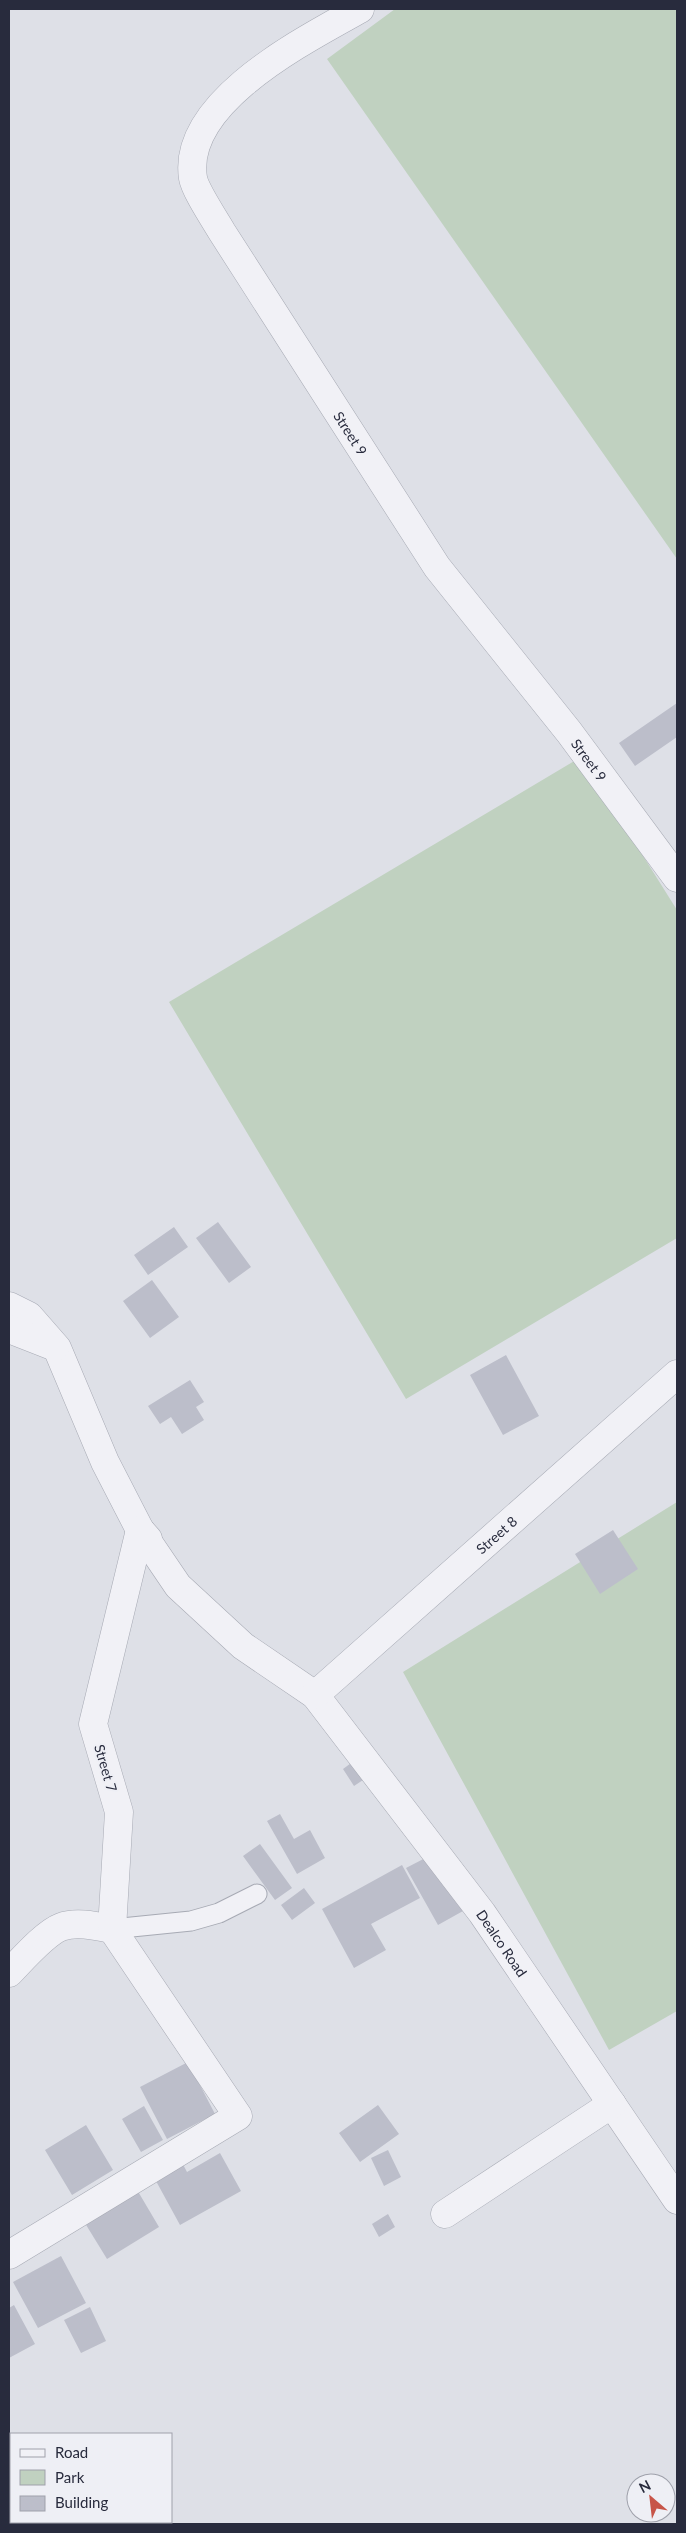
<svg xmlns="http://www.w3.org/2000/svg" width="686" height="2533" font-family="Lato,sans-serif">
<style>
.green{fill:#c0d1c0}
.building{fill:#bcbeca}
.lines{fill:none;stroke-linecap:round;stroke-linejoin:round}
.lane-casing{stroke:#a7aab4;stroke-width:21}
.street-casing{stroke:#a7aab4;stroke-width:29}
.lane{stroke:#f1f1f6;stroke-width:19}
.street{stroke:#f1f1f6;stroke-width:28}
.labels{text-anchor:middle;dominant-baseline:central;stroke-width:4;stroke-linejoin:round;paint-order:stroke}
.street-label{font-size:14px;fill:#282b3d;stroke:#eeeff5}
</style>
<rect width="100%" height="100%" fill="#dee0e7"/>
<path class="green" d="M 395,9 L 677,9 L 677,559 L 327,59 Z
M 581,757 L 677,910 L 677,1238 L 406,1399 L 169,1002 Z
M 677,1502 L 677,2011 L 609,2050 L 403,1672 Z"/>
<path class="building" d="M 677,703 L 677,737 L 635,766 L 619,743 Z
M 218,1222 L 251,1267 L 229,1283 L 196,1238 Z
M 174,1227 L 188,1247 L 148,1275 L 134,1255 Z
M 152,1280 L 179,1317 L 150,1338 L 123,1301 Z
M 506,1355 L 539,1416 L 503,1435 L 470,1375 Z
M 190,1380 L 204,1402 L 196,1407 L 204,1420 L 182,1434 L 171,1417 L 160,1424 L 148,1406 Z
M 613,1530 L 638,1569 L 600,1594 L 575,1554 Z
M 358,1758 L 369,1776 L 354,1786 L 343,1769 Z
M 280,1814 L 294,1839 L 310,1830 L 325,1858 L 297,1874 L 267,1821 Z
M 260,1844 L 292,1888 L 275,1900 L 243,1856 Z
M 433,1854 L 463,1911 L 438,1925 L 406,1868 Z
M 402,1865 L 420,1898 L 371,1924 L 386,1950 L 354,1968 L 322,1909 Z
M 304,1888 L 315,1903 L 292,1920 L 281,1905 Z
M 188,2062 L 215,2114 L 167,2139 L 140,2087 Z
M 378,2105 L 399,2134 L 360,2162 L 339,2133 Z
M 144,2106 L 163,2140 L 141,2152 L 122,2119 Z
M 86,2125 L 113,2170 L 72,2195 L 45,2150 Z
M 388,2150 L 401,2177 L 384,2186 L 371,2158 Z
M 220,2153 L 241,2191 L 180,2225 L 150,2170 L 178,2155 L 187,2172 Z
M 133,2183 L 159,2227 L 107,2259 L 80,2215 Z
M 388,2214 L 395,2227 L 379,2237 L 372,2224 Z
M 61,2256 L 86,2303 L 38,2328 L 13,2282 Z
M 14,2305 L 35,2344 L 9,2358 L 9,2308 Z
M 90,2307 L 106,2341 L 81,2353 L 64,2320 Z"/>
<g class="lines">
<g class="lane-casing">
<path id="lane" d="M 112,1929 L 191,1921 L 219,1913 L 257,1894"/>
</g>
<g class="street-casing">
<g id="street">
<path id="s1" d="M 360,9 C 305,40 181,102 193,178 C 195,190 215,220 222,232 L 437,567 L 569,732 L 677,878"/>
<path id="s2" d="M 9,1306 L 29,1316 L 57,1348 L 105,1462 L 140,1530 L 178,1586 L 243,1646 L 315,1695 L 482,1913 L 677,2200"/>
<path d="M 9,1329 L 55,1347"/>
<path id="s3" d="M 315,1695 L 677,1374"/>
<path d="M 9,1973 C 21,1961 45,1933 61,1927 C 76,1921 97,1926 112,1929"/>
<path d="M 445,2214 L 612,2104"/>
<path d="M 9,2255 L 238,2116 L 112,1929 L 119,1812 L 93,1724 L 140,1530 L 148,1539"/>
</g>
</g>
<use href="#lane" class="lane"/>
<use href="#street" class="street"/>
</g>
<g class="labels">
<g class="street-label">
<text stroke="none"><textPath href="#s1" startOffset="551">Street 9</textPath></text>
<text stroke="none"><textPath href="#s1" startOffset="956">Street 9</textPath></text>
<text stroke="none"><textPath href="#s3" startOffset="242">Street 8</textPath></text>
<text transform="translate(106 1768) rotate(74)">Street 7</text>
<text stroke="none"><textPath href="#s2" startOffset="819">Dealco Road</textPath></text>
</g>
</g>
<rect width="686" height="2533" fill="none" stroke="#282b3d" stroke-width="20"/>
<rect x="10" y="2433" width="162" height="90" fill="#eeeff5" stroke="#9fa1ab"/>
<rect x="20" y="2449" width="25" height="8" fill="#f1f1f6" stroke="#9fa1ab"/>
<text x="55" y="2458" font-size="15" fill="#282b3d">Road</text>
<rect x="20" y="2470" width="25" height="15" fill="#c0d1c0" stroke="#9fa1ab"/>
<text x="55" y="2483" font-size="15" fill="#282b3d">Park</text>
<rect x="20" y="2496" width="25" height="15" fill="#bcbeca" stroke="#9fa1ab"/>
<text x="55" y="2508" font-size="15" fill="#282b3d">Building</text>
<g transform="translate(651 2498) rotate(332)"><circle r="24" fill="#eeeff5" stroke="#9fa1ab"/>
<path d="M0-4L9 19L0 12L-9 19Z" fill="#c75549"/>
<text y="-8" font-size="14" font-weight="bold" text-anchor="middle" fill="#282b3d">N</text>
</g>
</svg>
